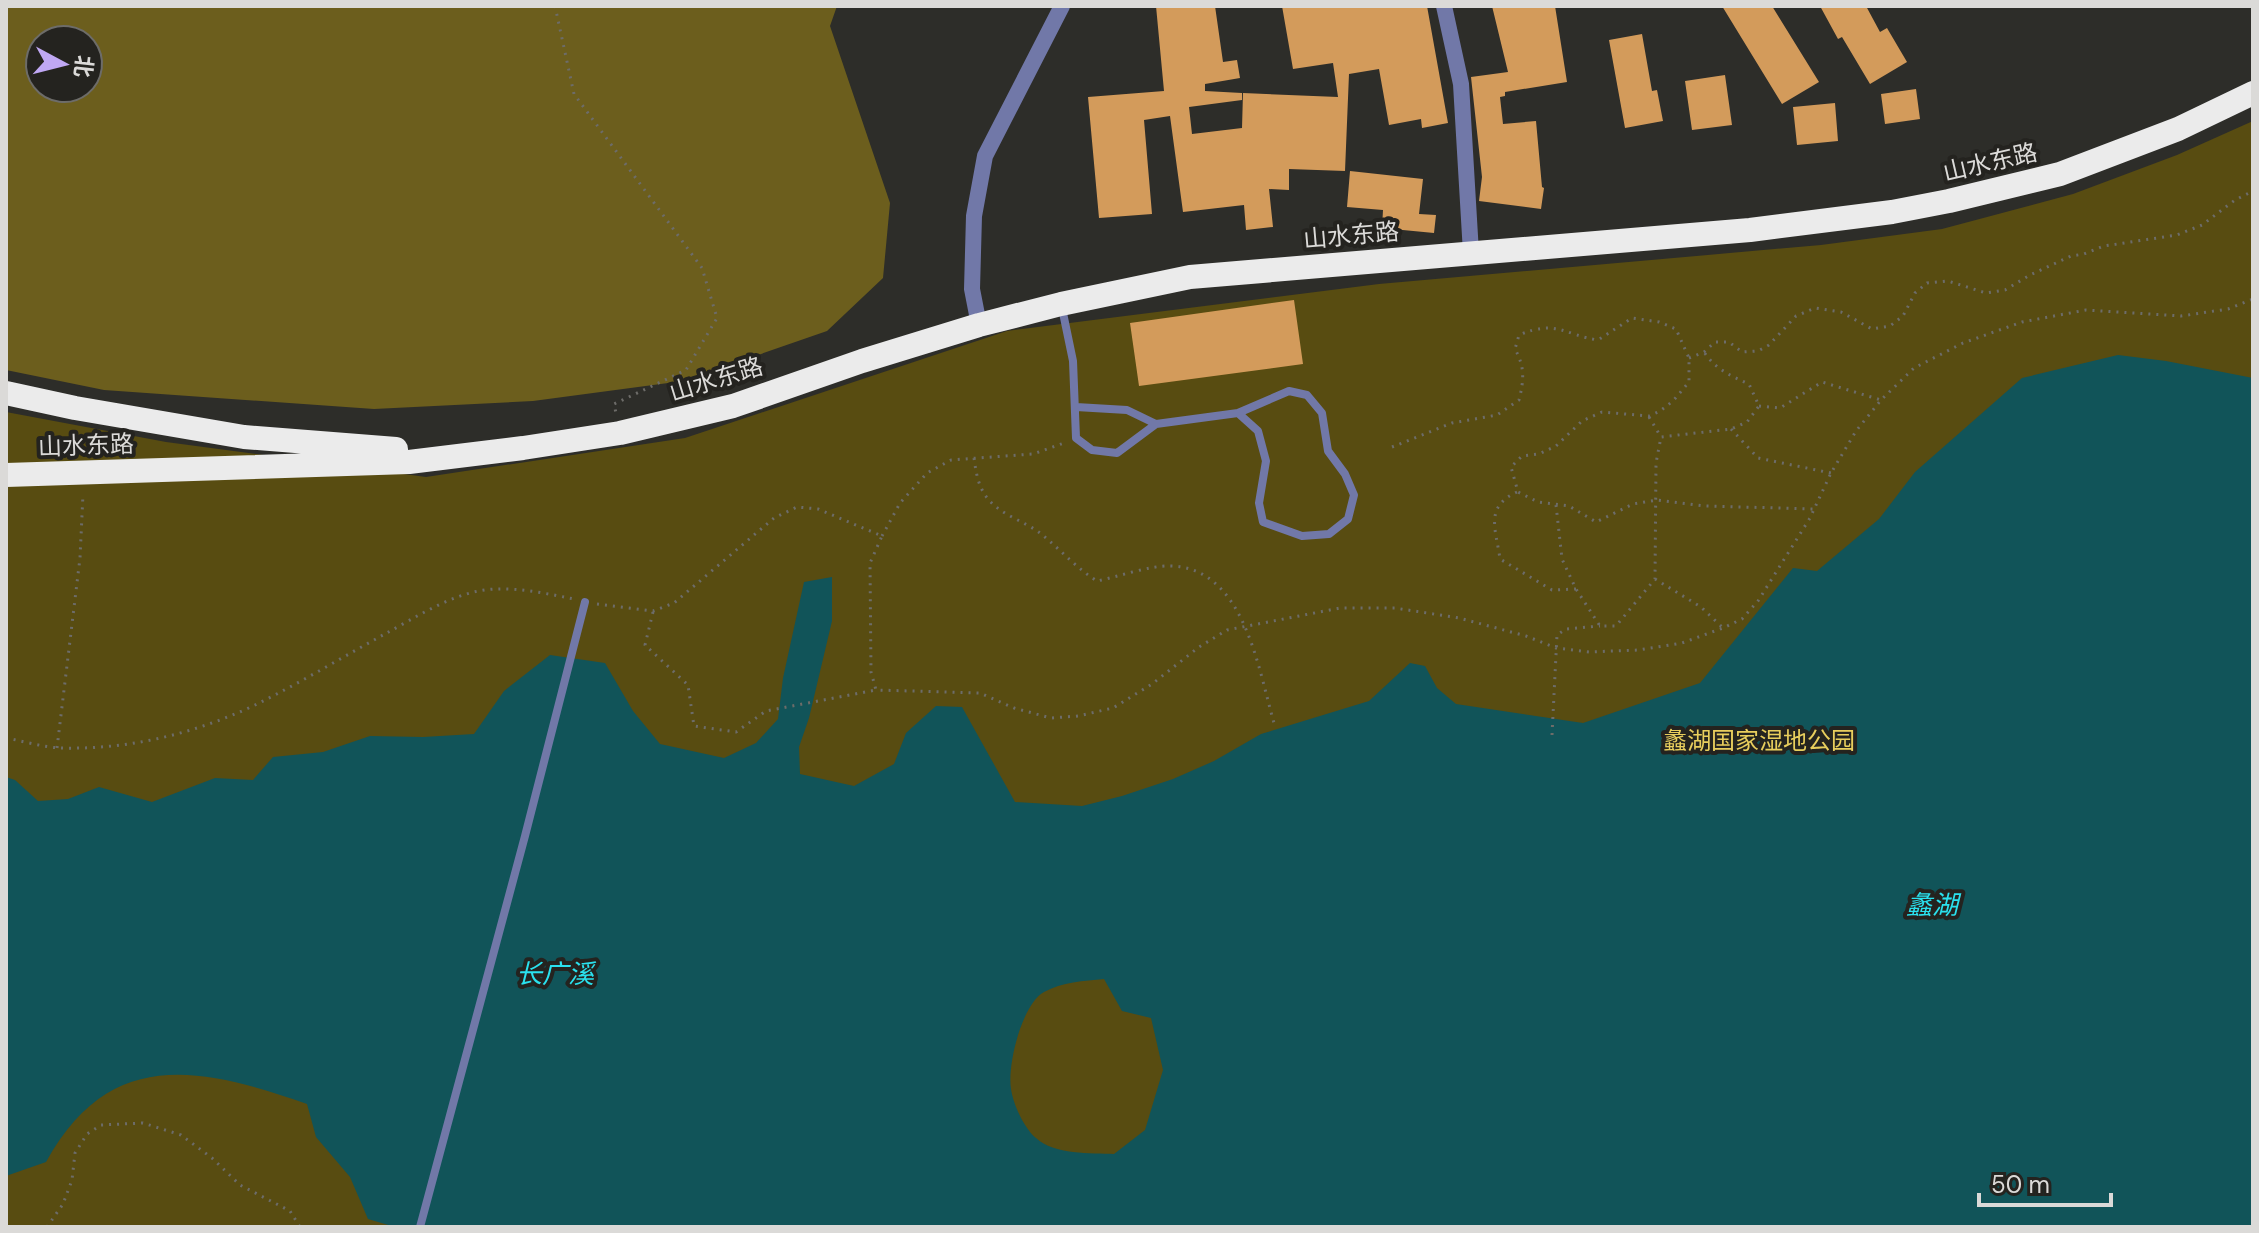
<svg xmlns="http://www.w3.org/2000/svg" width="2259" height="1233" font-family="'DM Sans','Noto Sans SC',sans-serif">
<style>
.green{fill:#584c11}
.forest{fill:#6c5e1d;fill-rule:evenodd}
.water{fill:#115459;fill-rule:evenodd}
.building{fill:#d39b5b}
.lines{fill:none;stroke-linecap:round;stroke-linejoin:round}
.path{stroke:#6d6c69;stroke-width:3;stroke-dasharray:2 6;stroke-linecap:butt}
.lane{stroke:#7178a8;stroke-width:8}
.street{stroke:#7178a8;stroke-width:16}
.highway{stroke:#ebebeb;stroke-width:24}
.labels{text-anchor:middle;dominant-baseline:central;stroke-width:8;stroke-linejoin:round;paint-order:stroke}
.street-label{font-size:24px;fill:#dbdad8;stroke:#24231f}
.park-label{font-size:24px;fill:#e8ce5d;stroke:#24231f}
.water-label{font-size:26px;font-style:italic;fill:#2ae1ee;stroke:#24231f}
</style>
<rect width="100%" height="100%" fill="#2d2d29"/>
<path class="green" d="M 2253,121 L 2253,1227 L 6,1227 L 6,412 L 166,442 L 426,477 L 685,438 L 1007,331 L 1379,284 L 1821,245 L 1942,229 L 2073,194 L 2177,155 Z"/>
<path class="forest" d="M 6,6 L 837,6 L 830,26 L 890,203 L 883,278 L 827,331 L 683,381 L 533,401 L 374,409 L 104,390 L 6,370 ZM 40,40 L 88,40 L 88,88 L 40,88 Z"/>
<path class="water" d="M 2118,355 L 2166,361 L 2253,378 L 2253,1227 L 395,1227 L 368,1219 L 350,1177 L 316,1137 L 307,1104 C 201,1067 110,1046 46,1162 L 6,1176 L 6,777 L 15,780 L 38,801 L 68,799 L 99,787 L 152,802 L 215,778 L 253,780 L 273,757 L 323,752 L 370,736 L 423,737 L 474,734 L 504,691 L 550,655 L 605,663 L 633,711 L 660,744 L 724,758 L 756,743 L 778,719 L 783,678 L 804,582 L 832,577 L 832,621 L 809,718 L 799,747 L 800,774 L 854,786 L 894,764 L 906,733 L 936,706 L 962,707 L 1015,802 L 1082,806 L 1122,796 L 1173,779 L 1214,761 L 1261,734 L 1369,701 L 1410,663 L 1425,666 L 1437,688 L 1456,704 L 1583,723 L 1700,683 L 1793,568 L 1817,571 L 1879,519 L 1915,472 L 2022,378 ZM 1104,979 L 1122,1011 L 1151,1018 L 1163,1070 L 1145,1130 L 1114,1154 C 1091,1153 1054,1155 1036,1138 C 1024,1128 1013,1104 1011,1089 C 1007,1065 1022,1004 1044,992 C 1062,982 1084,981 1104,979 Z"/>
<path class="building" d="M 1156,6 L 1215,6 L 1223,62 L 1237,60 L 1240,78 L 1205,84 L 1205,91 L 1242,93 L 1242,100 L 1189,107 L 1192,134 L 1242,128 L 1243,93 L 1338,97 L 1333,63 L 1293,69 L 1282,6 L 1427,6 L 1448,123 L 1422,128 L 1421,119 L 1389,125 L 1379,69 L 1349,74 L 1345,171 L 1289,169 L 1289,190 L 1269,189 L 1273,227 L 1246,230 L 1244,205 L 1183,212 L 1170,116 L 1144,120 L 1152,214 L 1099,218 L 1088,97 L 1164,91 Z
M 1492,6 L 1555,6 L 1567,82 L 1505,92 L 1505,96 L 1500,97 L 1503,124 L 1536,121 L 1542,187 L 1544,188 L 1541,209 L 1479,201 L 1482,177 L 1471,77 L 1508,72 Z
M 1722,6 L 1772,6 L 1819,82 L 1782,104 Z
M 1820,6 L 1866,6 L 1880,32 L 1887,28 L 1907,62 L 1870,84 L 1842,37 L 1838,39 Z
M 1642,34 L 1652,91 L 1657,90 L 1663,121 L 1625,128 L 1609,40 Z
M 1725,75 L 1732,125 L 1692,130 L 1685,81 Z
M 1916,89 L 1920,119 L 1885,124 L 1881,94 Z
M 1835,103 L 1838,141 L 1797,145 L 1793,107 Z
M 1350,171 L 1423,179 L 1419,214 L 1436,215 L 1434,233 L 1382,228 L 1383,210 L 1347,207 Z
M 1294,300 L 1303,364 L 1139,386 L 1130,323 Z"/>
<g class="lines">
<path class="path" d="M 555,6 L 574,94 L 702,268 L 717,318 L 686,370 L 614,404 L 616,413
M 2253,131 L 2253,160
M 1689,358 L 1704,352 L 1715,342 L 1729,342 L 1742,352 L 1758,351 L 1769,345 L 1796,316 L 1815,308 L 1841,312 L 1872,329 L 1890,326 L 1903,316 L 1915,293 L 1927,283 L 1948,281 L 1986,293 L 2005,290 L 2030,275 L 2071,256 L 2084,254 L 2104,246 L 2177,235 L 2202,225 L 2235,200 L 2253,191
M 1759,406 L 1780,408 L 1822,382 L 1881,400
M 1649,417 L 1661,437 L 1731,429 L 1747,422 L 1759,406 L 1749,384 C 1731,376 1715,369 1704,352
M 1731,429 L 1758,458 L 1831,473
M 1392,447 L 1452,423 L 1497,415 L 1519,400 C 1524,380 1525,367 1515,349 L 1519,335 C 1557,319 1564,335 1598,340 L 1632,318 L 1659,322 L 1676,329 L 1689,358 L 1689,382 L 1673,401 L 1660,411 L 1649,416 L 1602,412 L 1582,421 L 1556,446 L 1539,454 L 1522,456 L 1511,467 L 1518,492 L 1538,502 L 1569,506 L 1596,522 L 1633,504 L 1657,500 L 1705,506 L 1815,509
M 974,458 C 976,472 978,487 988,499 C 1001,515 1024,521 1040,533 C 1060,549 1076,568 1097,581 C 1117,577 1151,565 1170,566 C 1244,567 1258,668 1274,723
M 1517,492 C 1484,507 1496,529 1500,559 L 1552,590 L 1576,589
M 1556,505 L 1562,559 L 1576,589 L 1600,626 L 1616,626 L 1655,579 L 1656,463 L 1661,437
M 882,536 L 900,503 L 927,473 L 951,460 L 1033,454 L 1064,443
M 1655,579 L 1701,607 L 1723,628
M 597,604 L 653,611 L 674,603 L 774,518 L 797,507 L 818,509 L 882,536 L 870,563 L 871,672 L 876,690 L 980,693 L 1014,708 L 1051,718 L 1078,716 L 1113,708 L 1152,684 L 1199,647 L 1227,630 L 1340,608 L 1395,608 L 1459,618 L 1526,636 L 1556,648 L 1589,652 L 1638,650 L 1682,643 L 1723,628 L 1742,619 L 1758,601 L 1810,518 L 1831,473 L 1856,431 L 1881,400 L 1914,368 L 1963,343 L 2022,322 L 2086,310 L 2181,316 L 2228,309 L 2253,299
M 653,612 L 645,645 L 688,685 L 694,726 L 736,732 L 766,711 L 876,690
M 1552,735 L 1557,635 L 1566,629 L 1600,626
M 6,738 C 23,741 42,747 60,748 C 127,750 194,734 255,705 C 298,684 341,658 383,635 C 417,617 456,590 496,589 C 521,588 549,594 574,599
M 57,748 L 80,558 L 83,494
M 47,1227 L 63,1204 L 72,1180 L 75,1153 L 87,1134 L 101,1125 L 143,1123 L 181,1135 L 212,1158 L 240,1185 L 290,1211 L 300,1227"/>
<path class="lane" d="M 1062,308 L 1073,361 L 1076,438 L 1092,450 L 1117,453 L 1156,424 L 1238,413 L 1258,431 L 1266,461 L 1259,503 L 1263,522 L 1302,536 L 1329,534 L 1348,519 L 1354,495 L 1345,474 L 1328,451 L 1322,413 L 1307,395 L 1289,391 L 1238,413
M 1076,407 L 1127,410 L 1156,424
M 420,1227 L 525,836 L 585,602"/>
<path class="street" d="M 1444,6 L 1461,84 L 1471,253
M 979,325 L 972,289 L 974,216 L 985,156 L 1062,6"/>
<path class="highway" d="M 6,393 L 75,408 L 244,437 L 396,449
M 6,475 L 409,462 L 523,448 L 620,433 L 733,406 L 862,361 L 979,325 L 1061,304 L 1190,277 L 1750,230 L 1892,212 L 1949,201 L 2060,174 L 2178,129 L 2253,93"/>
</g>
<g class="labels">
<g class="street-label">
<text transform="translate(1990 162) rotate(-13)">山水东路</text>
<text transform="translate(1351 235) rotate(-5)">山水东路</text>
<text transform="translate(716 379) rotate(-17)">山水东路</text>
<text transform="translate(86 445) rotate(-2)">山水东路</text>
</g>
<g class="park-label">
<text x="1759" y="740">蠡湖国家湿地公园</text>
</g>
<g class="water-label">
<text x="1932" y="905">蠡湖</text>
<text x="555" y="974">长广溪</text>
</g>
</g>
<rect width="2259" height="1233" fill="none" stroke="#dbdad8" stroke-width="16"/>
<g transform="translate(64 64) rotate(97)"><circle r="38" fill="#24231f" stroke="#6d6c69" stroke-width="2"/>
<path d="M0-6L14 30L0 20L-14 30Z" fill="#c0a8f4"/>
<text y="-12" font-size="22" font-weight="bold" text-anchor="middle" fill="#dbdad8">北</text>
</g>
<path d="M1979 1193v12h132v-12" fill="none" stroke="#dbdad8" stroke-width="4"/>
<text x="1991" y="1193" font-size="24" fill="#dbdad8" stroke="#24231f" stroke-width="6" paint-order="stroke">50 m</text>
</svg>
